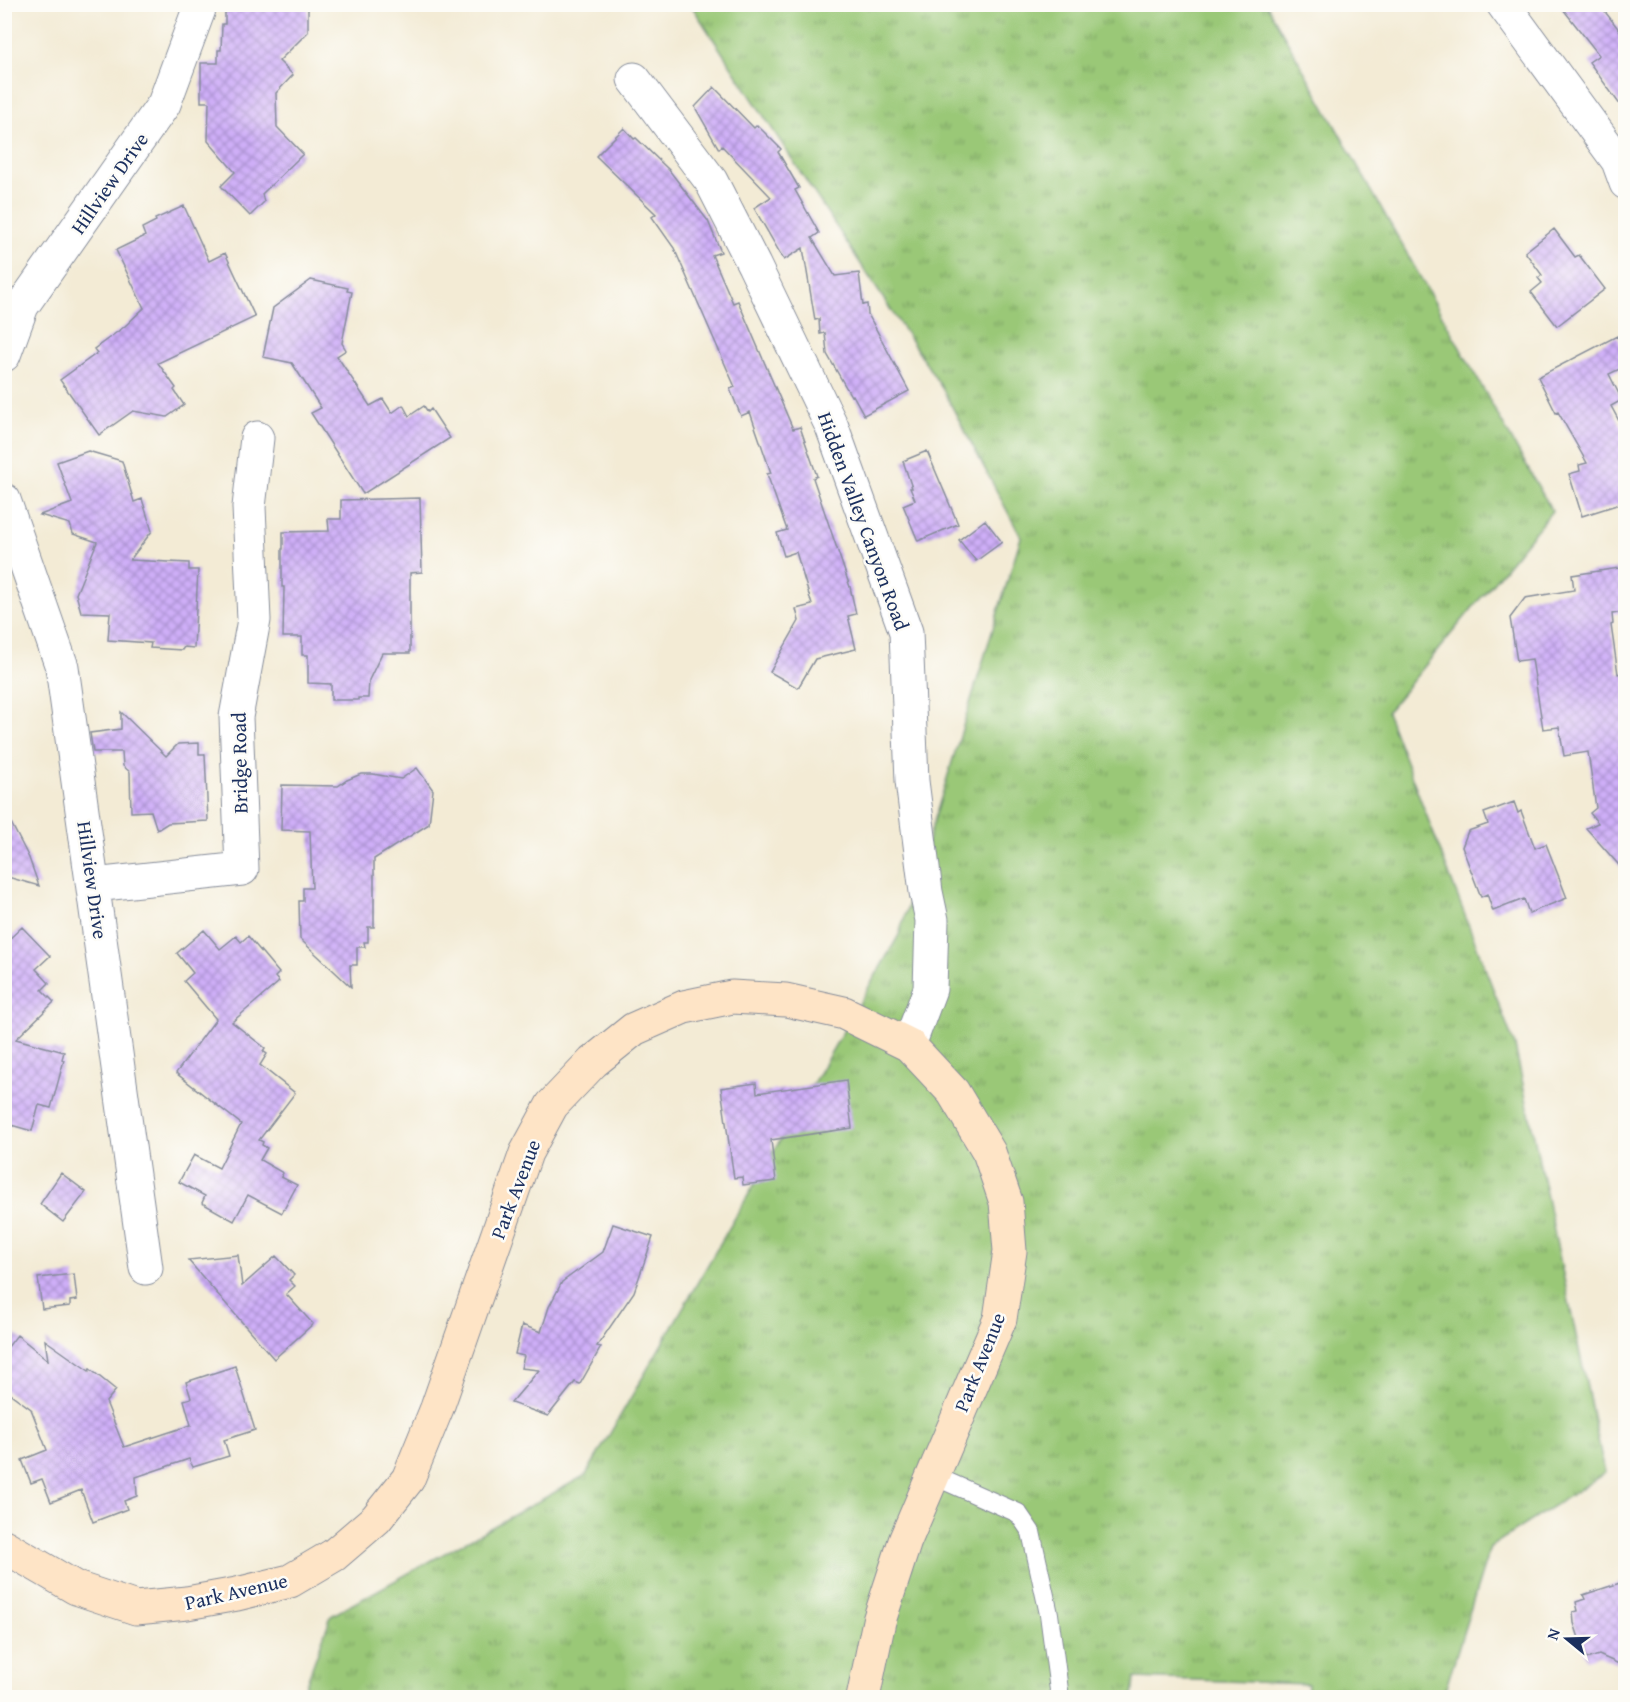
<svg xmlns="http://www.w3.org/2000/svg" width="1630" height="1702" font-family="'Gentium Book Plus',serif">
<style>
.grass{fill:url(#grass-tufts);stroke:#5a7c6a;stroke-width:1.5}
.building{fill:url(#building-cross-hatch)}
.lines{fill:none;stroke-linecap:round;stroke-linejoin:round}
.service-casing{stroke:#878d9a;stroke-width:20}
.minor-casing{stroke:#878d9a;stroke-width:35}
.tertiary-casing{stroke:#878d9a;stroke-width:35}
.secondary-casing{stroke:#878d9a;stroke-width:35}
.service{stroke:#fff;stroke-width:18}
.minor{stroke:#fff;stroke-width:33}
.tertiary{stroke:#fff;stroke-width:33}
.secondary{stroke:#fee4c6;stroke-width:33}
.labels{text-anchor:middle;dominant-baseline:central;stroke-width:5;stroke-linejoin:round;paint-order:stroke}
.street-label{font-size:20px;fill:#1b2f5e;stroke:#fdfcf7}
</style>
<defs>
<pattern id="grass-tufts" width="24" height="20" patternUnits="userSpaceOnUse" patternTransform="scale(1.5)"><rect width="24" height="20" fill="#9ac877"/><path d="M3 7l-1-3M5 7V3M7 7l1-3M15 17l-1-3M17 17v-4M19 17l1-3" fill="none" stroke="#7da365"/></pattern>
<pattern id="building-cross-hatch" width="8" height="8" patternUnits="userSpaceOnUse" patternTransform="scale(1.5)"><rect width="8" height="8" fill="#cfaff8"/><path d="M0 0l8 8M0 8l8-8" fill="none" stroke="#a78fcc"/></pattern>
</defs>
<rect width="100%" height="100%" fill="#fdfcf7"/>
<filter id="ink" filterUnits="userSpaceOnUse"><feTurbulence type="fractalNoise" baseFrequency=".0167" numOctaves="2"/><feDisplacementMap in="SourceGraphic" scale="12" xChannelSelector="R" yChannelSelector="G"/><feConvolveMatrix kernelMatrix="1 2 1 2 8 2 1 2 1" color-interpolation-filters="sRGB"/></filter>
<filter id="wash" filterUnits="userSpaceOnUse"><feTurbulence type="fractalNoise" baseFrequency=".008" numOctaves="4" result="noise"/><feDisplacementMap in="SourceGraphic" scale="24" xChannelSelector="R" yChannelSelector="G"/><feGaussianBlur stdDeviation="1.35" result="paint"/><feColorMatrix in="noise" values="0 0 0 0 0 0 0 0 0 0 0 0 0 0 0 0 0 1.4 0 .05"/><feComposite in="paint" operator="in"/></filter>
<g filter="url(#wash)">
<rect width="100%" height="100%" fill="#f3ebd5"/>
<path class="grass" d="M 691,5 L 1267,5 L 1552,511 L 1387,712 L 1515,1046 L 1605,1473 L 1490,1547 L 1443,1697 L 1307,1697 L 1308,1684 L 1135,1678 L 1133,1698 L 301,1698 L 331,1616 L 586,1475 L 899,935 L 1021,537 L 942,388 Z"/>
<g id="blocks">
<path class="building" d="M 228,4 L 299,4 L 299,8 L 308,8 L 308,32 L 279,61 L 293,75 L 276,93 L 277,127 L 303,154 L 262,194 L 264,202 L 250,216 L 221,186 L 235,172 L 208,141 L 209,102 L 201,102 L 201,63 L 218,63 L 218,50 L 221,50 L 222,24 L 225,24 L 225,8 L 228,8 Z
M 1559,4 L 1599,4 L 1624,36 L 1626,35 L 1626,113 L 1589,62 L 1599,55 Z
M 714,87 L 754,128 L 757,125 L 781,149 L 778,152 L 799,188 L 795,190 L 819,233 L 812,238 L 835,276 L 859,273 L 863,305 L 867,304 L 868,314 L 909,391 L 864,415 L 853,395 L 851,396 L 827,354 L 825,333 L 820,334 L 819,319 L 815,320 L 803,248 L 784,260 L 754,208 L 771,197 L 722,146 L 719,149 L 695,107 Z
M 624,128 L 634,139 L 636,138 L 669,170 L 708,221 L 721,252 L 712,255 L 733,303 L 738,301 L 793,429 L 800,427 L 817,476 L 813,478 L 850,587 L 856,614 L 848,616 L 856,649 L 815,659 L 798,688 L 770,672 L 799,621 L 796,609 L 812,605 L 796,552 L 784,556 L 777,533 L 787,530 L 767,474 L 771,473 L 750,412 L 741,416 L 730,389 L 735,387 L 674,248 L 652,217 L 656,214 L 596,156 Z
M 184,206 L 209,261 L 225,253 L 255,317 L 158,363 L 176,388 L 174,390 L 184,405 L 167,417 L 133,411 L 99,435 L 60,380 L 97,353 L 94,349 L 124,327 L 144,308 L 116,250 L 145,236 L 142,228 L 156,221 L 155,219 Z
M 1554,229 L 1575,257 L 1579,255 L 1605,289 L 1557,326 L 1531,292 L 1542,283 L 1538,278 L 1542,275 L 1525,252 Z
M 311,280 L 348,288 L 347,291 L 352,292 L 342,343 L 346,350 L 337,356 L 370,406 L 383,399 L 392,413 L 403,405 L 409,416 L 424,406 L 428,412 L 431,409 L 450,438 L 363,494 L 311,413 L 321,408 L 292,363 L 263,357 L 273,308 Z
M 1617,336 L 1626,354 L 1626,366 L 1609,374 L 1622,400 L 1611,406 L 1626,434 L 1626,502 L 1582,516 L 1569,474 L 1580,471 L 1579,465 L 1587,463 L 1558,412 L 1556,413 L 1538,377 Z
M 88,451 L 122,461 L 134,502 L 142,499 L 152,531 L 130,560 L 189,563 L 189,570 L 198,570 L 194,648 L 184,647 L 182,650 L 150,648 L 151,643 L 108,640 L 110,613 L 81,612 L 76,594 L 97,542 L 73,534 L 70,524 L 40,515 L 72,503 L 57,462 Z
M 927,451 L 958,524 L 918,541 L 903,505 L 915,500 L 910,488 L 912,488 L 903,461 Z
M 420,498 L 422,572 L 410,573 L 410,653 L 382,653 L 369,680 L 368,698 L 358,698 L 358,700 L 331,700 L 331,684 L 308,683 L 308,655 L 302,655 L 302,637 L 283,637 L 284,587 L 282,587 L 282,549 L 283,549 L 283,532 L 329,531 L 328,519 L 341,519 L 341,500 Z
M 985,520 L 1002,542 L 976,561 L 959,540 Z
M 1626,567 L 1626,612 L 1612,614 L 1613,624 L 1611,625 L 1618,674 L 1626,673 L 1626,873 L 1586,828 L 1598,823 L 1590,813 L 1596,808 L 1588,752 L 1564,756 L 1559,727 L 1543,729 L 1532,659 L 1517,661 L 1510,618 L 1525,598 L 1574,590 L 1572,575 Z
M 121,712 L 166,756 L 178,744 L 199,743 L 199,754 L 205,754 L 208,821 L 168,823 L 157,830 L 151,811 L 131,812 L 130,772 L 123,766 L 122,752 L 93,752 L 90,733 L 121,729 Z
M 417,768 L 433,790 L 429,824 L 374,859 L 374,927 L 368,927 L 368,942 L 364,942 L 365,947 L 357,947 L 357,965 L 350,965 L 351,987 L 300,939 L 299,901 L 303,901 L 303,888 L 312,888 L 310,831 L 281,830 L 282,785 L 338,786 L 347,780 L 361,774 L 373,774 L 401,779 Z
M 1514,802 L 1518,813 L 1521,811 L 1535,848 L 1546,844 L 1567,898 L 1529,913 L 1524,899 L 1493,911 L 1487,894 L 1481,897 L 1462,847 L 1468,831 L 1488,824 L 1484,813 Z
M 4,809 L 29,858 L 39,886 L 4,876 Z
M 22,927 L 50,956 L 36,969 L 49,983 L 42,990 L 54,1002 L 16,1039 L 64,1052 L 62,1059 L 64,1060 L 51,1108 L 39,1105 L 32,1131 L 4,1123 L 4,944 Z
M 204,930 L 220,949 L 236,936 L 241,942 L 248,936 L 279,973 L 275,977 L 279,982 L 232,1022 L 265,1048 L 263,1051 L 267,1054 L 260,1065 L 295,1093 L 259,1140 L 263,1142 L 262,1145 L 267,1148 L 260,1160 L 283,1173 L 281,1177 L 297,1185 L 282,1213 L 248,1195 L 234,1221 L 202,1203 L 205,1196 L 179,1182 L 194,1155 L 219,1168 L 241,1124 L 176,1073 L 216,1019 L 184,981 L 193,973 L 177,953 Z
M 846,1080 L 852,1128 L 771,1140 L 776,1181 L 743,1185 L 742,1177 L 734,1178 L 721,1088 L 756,1083 L 757,1093 Z
M 61,1173 L 86,1192 L 63,1222 L 40,1204 Z
M 613,1224 L 653,1237 L 634,1292 L 597,1346 L 601,1347 L 580,1384 L 575,1382 L 548,1416 L 511,1403 L 539,1370 L 521,1368 L 524,1356 L 515,1354 L 522,1325 L 541,1332 L 549,1307 L 562,1282 L 603,1252 Z
M 238,1255 L 242,1286 L 276,1256 L 294,1275 L 289,1280 L 295,1286 L 286,1294 L 313,1324 L 274,1359 L 188,1260 Z
M 74,1274 L 77,1300 L 70,1301 L 70,1306 L 42,1309 L 38,1278 Z
M 17,1335 L 48,1360 L 45,1340 L 89,1371 L 90,1369 L 116,1390 L 106,1402 L 124,1447 L 191,1425 L 184,1400 L 191,1398 L 186,1382 L 235,1366 L 255,1430 L 224,1440 L 229,1456 L 193,1467 L 189,1459 L 136,1477 L 137,1496 L 124,1501 L 127,1509 L 93,1522 L 81,1490 L 51,1502 L 42,1479 L 31,1483 L 22,1460 L 47,1450 L 31,1409 L 4,1389 L 4,1352 Z
M 1626,1581 L 1626,1667 L 1599,1655 L 1586,1659 L 1574,1623 L 1573,1612 L 1578,1611 L 1576,1602 L 1585,1599 L 1583,1595 Z"/>
</g>
</g>
<g filter="url(#ink)">
<use href="#blocks" fill-opacity="0" stroke="#878d9a" stroke-width="1.5"/>
<g class="lines">
<g class="service-casing">
<path id="service" d="M 932,1475 L 1018,1513 L 1031,1532 L 1049,1614 L 1060,1698"/>
</g>
<g class="minor-casing">
<path id="minor" d="M 634,79 L 711,181 L 754,265 L 832,427 L 906,632 L 912,781 L 926,892 L 932,920 L 930,989 L 909,1045
M 4,355 L 22,306 L 164,104 L 201,4
M 4,500 L 62,667 L 146,1268
M 94,885 L 242,869 L 236,717 L 254,620 L 249,507 L 257,438"/>
</g>
<g class="tertiary-casing">
<path id="tertiary" d="M 1503,4 L 1618,161 L 1626,183"/>
</g>
<g class="secondary-casing">
<path id="secondary" d="M 4,1546 L 76,1588 L 136,1608 L 187,1603 L 237,1594 L 290,1581 L 334,1555 L 376,1519 L 408,1479 L 437,1408 L 526,1153 L 552,1105 L 593,1062 L 634,1029 L 684,1007 L 732,997 L 786,1000 L 844,1013 L 909,1045 L 953,1092 L 989,1152 L 1006,1202 L 1010,1251 L 1000,1319 L 905,1541 L 879,1621 L 863,1698"/>
</g>
<use href="#service" class="service"/>
<use href="#minor" class="minor"/>
<use href="#tertiary" class="tertiary"/>
<use href="#secondary" class="secondary"/>
</g>
</g>
<g class="labels">
<g class="street-label">
<text transform="translate(109 183) rotate(-55)">Hillview Drive</text>
<text transform="translate(864 521) rotate(70)">Hidden Valley Canyon Road</text>
<text transform="translate(239 763) rotate(-91)">Bridge Road</text>
<text transform="translate(93 880) rotate(82)">Hillview Drive</text>
<text transform="translate(515 1189) rotate(-69)">Park Avenue</text>
<text transform="translate(979 1362) rotate(-68)">Park Avenue</text>
<text transform="translate(236 1591) rotate(-13)">Park Avenue</text>
</g>
</g>
<rect width="1630" height="1702" fill="none" stroke="#fdfcf7" stroke-width="24"/>
<g transform="translate(1567 1639) rotate(289)" stroke="#fdfcf7" stroke-width="4.5" paint-order="stroke">
<path d="M0-4.5L10 22L0 15L-10 22Z" fill="#1b2f5e"/>
<text y="-9" font-size="16" font-weight="bold" text-anchor="middle" fill="#1b2f5e">N</text>
</g>
</svg>
